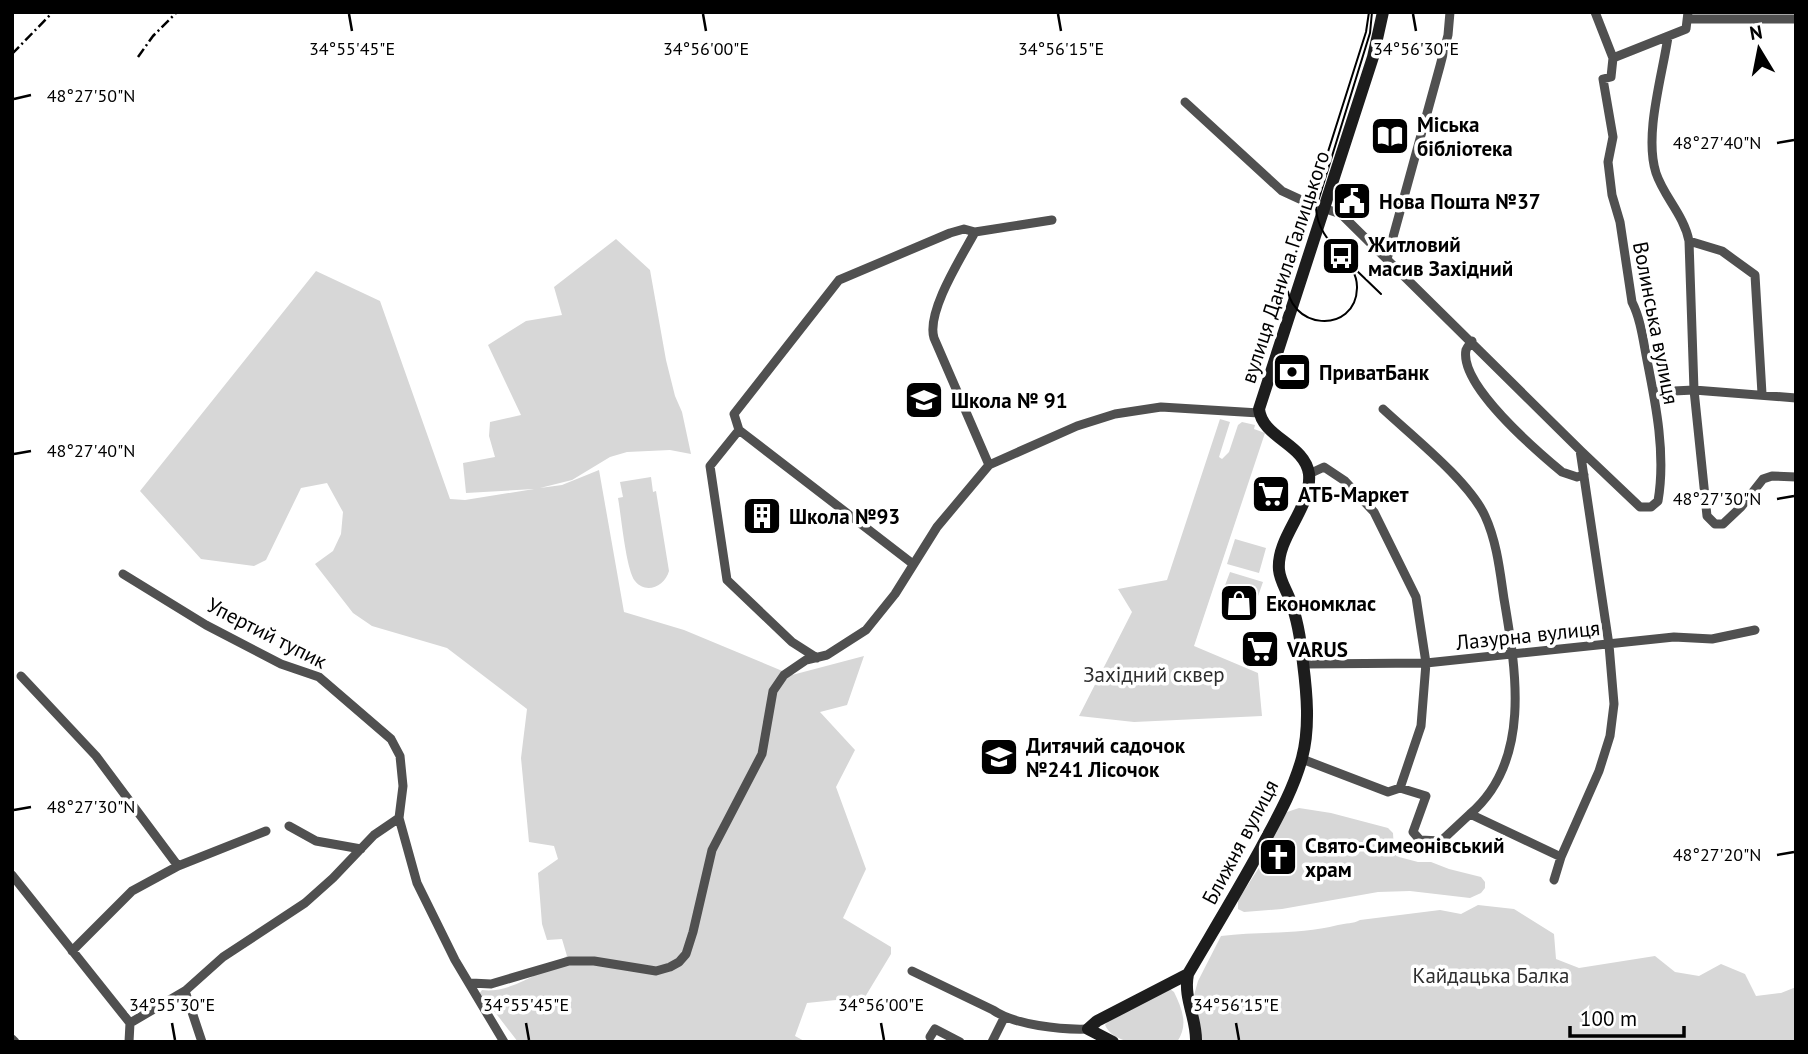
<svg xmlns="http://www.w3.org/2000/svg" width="1808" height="1054" font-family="'PT Sans',sans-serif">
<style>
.green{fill:#d7d7d7}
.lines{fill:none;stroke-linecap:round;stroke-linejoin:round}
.street{stroke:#505050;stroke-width:9}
.secondary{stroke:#1d1d1d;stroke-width:12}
.tram{stroke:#000;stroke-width:2}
.rail{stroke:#000;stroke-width:2.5;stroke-dasharray:10 3.5 2 3.5;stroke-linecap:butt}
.ticks{fill:none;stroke:#000;stroke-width:2.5}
.labels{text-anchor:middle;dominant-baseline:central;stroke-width:7;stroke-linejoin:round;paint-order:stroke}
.poi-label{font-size:21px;font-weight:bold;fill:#000;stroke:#fff;text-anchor:start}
.street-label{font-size:21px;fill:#000;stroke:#fff}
.park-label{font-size:21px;fill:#2e2e2e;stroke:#fff}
.ticks-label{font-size:18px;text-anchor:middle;fill:#000;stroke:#fff;stroke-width:7;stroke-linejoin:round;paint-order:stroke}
</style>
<rect width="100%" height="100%" fill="#fff"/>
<path class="green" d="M 616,239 L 650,270 L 666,360 L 675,396 L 682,412 L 691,454 L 670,450 L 627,452 L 610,457 L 572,480 L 540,488 L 562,485 L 599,470 L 624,612 L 684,630 L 792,675 L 864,656 L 847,705 L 820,712 L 855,750 L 836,787 L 866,869 L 843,918 L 891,947 L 891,954 L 865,997 L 807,1003 L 795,1036 L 806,1042 L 518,1042 L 491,1007 L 484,1005 L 479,994 L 482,990 C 509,994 544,970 567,956 L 562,939 L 547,940 L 542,924 L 538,873 L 558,859 L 554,846 L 529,842 L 521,758 L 527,709 L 447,648 L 372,626 L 353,613 L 315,564 L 333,551 L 341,534 L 343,512 L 327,483 L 301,488 L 266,560 L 254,566 L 201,559 L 140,491 L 316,271 L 380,301 L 450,499 L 465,500 L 534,489 L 466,493 L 463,463 L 495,457 L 489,436 L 490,422 L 521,415 L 488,345 L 526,321 L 562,315 L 554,287 Z
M 1220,419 L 1230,422 L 1219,457 L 1222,459 L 1229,452 L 1238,425 L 1242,422 L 1255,425 L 1254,429 L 1265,433 L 1194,646 L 1258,673 L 1262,716 L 1134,722 L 1079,716 L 1132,612 L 1118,589 L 1167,580 Z
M 651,477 L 653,492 L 656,491 L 669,571 C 665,586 646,595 635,581 C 626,570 621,514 618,498 L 623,497 L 620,482 Z
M 1235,539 L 1266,548 L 1259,573 L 1227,564 Z
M 1230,572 L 1263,582 L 1257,599 L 1224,588 Z
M 1299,808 L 1331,813 L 1388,828 L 1393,833 L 1394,851 L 1399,857 L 1418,862 L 1431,862 L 1449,869 L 1481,877 L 1485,882 L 1485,888 L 1481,893 L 1470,898 L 1410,891 L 1378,892 L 1282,909 L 1244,912 L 1238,909 L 1238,900 L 1262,863 L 1269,841 L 1287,812 Z
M 1478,905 L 1514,909 L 1554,934 L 1556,959 L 1579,968 L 1655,956 L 1675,972 L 1699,976 L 1721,964 L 1745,974 L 1756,996 L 1781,993 L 1796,987 L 1796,1042 L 1201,1042 L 1193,999 L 1198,981 L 1221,936 C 1259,931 1300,935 1338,925 C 1346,923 1353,924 1360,920 L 1440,910 L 1461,914 Z
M 1170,989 L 1174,992 C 1182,1009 1189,1025 1177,1042 C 1156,1042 1116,1049 1105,1025 L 1110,1019 Z"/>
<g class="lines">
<path class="street" d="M 1595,12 L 1613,58 L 1686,29 L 1688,12
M 1688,19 L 1796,19
M 1668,37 C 1662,77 1644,135 1656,173 C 1664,197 1684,215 1689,241 L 1694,390 L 1707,516 L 1715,524 L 1723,524 L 1741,507 L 1763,479 L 1772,476 L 1796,477
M 1185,102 L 1282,191 L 1308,203 L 1341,214 L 1580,450 L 1609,645 L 1614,704 L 1610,736 L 1599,771 L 1561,857 L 1554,880
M 1689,241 L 1722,251 L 1755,275 L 1762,394
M 1387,259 L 1440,66 L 1448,35 L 1450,12
M 1472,341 C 1470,344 1467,347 1466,350 C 1459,385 1538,452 1562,472 L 1577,477 L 1584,475
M 1653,392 L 1694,390 L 1796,398
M 1383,409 C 1412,436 1469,481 1485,516 C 1497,542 1500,572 1504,599 C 1516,670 1532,761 1470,814
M 739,430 L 913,564
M 1580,450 L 1640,507 L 1651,507 L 1658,501 C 1666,455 1656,405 1647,360 C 1643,340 1641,320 1632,302 L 1620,222 L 1612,195 L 1608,162 L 1613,137 L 1603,79 L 1611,77 L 1613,58
M 989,465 L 934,338 C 926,312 962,256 975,232 L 1052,220
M 1309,474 L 1324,467 L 1345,481 L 1374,512 L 1416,597 L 1426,663 L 1421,726 L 1400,788
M 123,574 L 206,625 L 281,664 L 319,677 L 391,739 L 400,756 L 403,786 L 399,818 L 417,883 L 455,960 L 504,1042
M 817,658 L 792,642 L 727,580 L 710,466 L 739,430 L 734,414 L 839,280 L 950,233 L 964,229 L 975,232
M 1304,664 L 1426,663 L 1674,637 L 1712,639 L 1755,630
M 21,676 L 96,756 L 178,866
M 1302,759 L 1388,792 L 1400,788 L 1426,796 L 1413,832 L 1420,840 L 1441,841 L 1470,814 L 1561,857
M 289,826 L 316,841 L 361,849
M 12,875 L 130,1023 L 129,1042
M 72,951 L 132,891 L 178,866 L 266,831
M 912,971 L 993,1010 C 1014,1025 1062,1030 1088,1029
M 471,983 L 491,984 L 569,961 L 594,961 L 656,971 L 670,967 L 679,962 L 686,954 L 693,932 L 712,850 L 762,754 L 773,691 L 784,675 L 806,660 L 827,655 L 866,630 L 895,594 L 937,527 L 989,465 L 1077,426 L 1115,414 L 1161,407 L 1259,413
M 185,991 L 202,1042
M 130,1023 L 185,991 L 223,957 L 305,903 L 333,878 L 374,835 L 399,818
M 930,1037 L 935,1029 L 960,1042
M 12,1039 L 15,1042
M 992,1042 L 1004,1018"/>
<path class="secondary" d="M 1113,1042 L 1088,1029 L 1097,1021 L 1188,974
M 1196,1042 C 1197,1018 1183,999 1188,974 C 1212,933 1237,892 1260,850 C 1276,820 1293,791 1302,758 C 1310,728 1307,694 1303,663 C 1301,641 1298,620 1290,600 C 1287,591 1280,581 1279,570 C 1276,537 1312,508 1309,474 C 1305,444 1262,438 1259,409 L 1373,57 L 1383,12"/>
<path class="tram" d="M 1369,12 L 1366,32 L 1353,73 L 1287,281 C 1286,331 1356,335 1357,288 C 1358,258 1318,246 1316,208 L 1370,33 L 1372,12
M 1354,268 L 1381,294"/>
<path class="rail" d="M 12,54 L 53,12
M 138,57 L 153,36 L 177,12"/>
</g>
<path class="ticks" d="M 349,14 L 352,31M 703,14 L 706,31M 1058,14 L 1061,31M 1413,14 L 1416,31M 14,99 L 31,95M 1777,143 L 1794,140M 14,454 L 31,451M 1777,499 L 1794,496M 14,810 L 31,807M 1777,855 L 1794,852M 172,1023 L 175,1040M 526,1023 L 529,1040M 881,1023 L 884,1040M 1236,1023 L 1239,1040"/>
<defs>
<g id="library-square" transform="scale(2.0125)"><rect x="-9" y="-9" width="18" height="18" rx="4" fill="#000" stroke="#fff"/><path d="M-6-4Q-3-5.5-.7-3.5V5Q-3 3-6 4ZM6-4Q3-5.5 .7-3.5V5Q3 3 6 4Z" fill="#fff"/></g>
<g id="civic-square" transform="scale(2.0125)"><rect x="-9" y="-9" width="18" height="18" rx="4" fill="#000" stroke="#fff"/><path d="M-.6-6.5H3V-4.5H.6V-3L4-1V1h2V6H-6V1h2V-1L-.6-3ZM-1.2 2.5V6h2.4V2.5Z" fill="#fff"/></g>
<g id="bus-square" transform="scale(2.0125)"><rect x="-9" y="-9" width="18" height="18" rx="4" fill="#000" stroke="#fff"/><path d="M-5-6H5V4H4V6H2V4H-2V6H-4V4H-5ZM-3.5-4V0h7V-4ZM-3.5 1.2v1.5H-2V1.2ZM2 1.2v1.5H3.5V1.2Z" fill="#fff"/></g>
<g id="bank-square" transform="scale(2.0125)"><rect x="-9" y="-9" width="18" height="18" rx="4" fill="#000" stroke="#fff"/><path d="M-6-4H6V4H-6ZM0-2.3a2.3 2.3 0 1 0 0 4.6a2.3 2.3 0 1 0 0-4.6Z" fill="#fff"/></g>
<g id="school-square" transform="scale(2.0125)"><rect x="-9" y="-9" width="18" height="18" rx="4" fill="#000" stroke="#fff"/><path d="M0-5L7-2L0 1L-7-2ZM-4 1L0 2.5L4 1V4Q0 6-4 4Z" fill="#fff"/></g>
<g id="supermarket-square" transform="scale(2.0125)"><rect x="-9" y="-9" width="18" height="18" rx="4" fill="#000" stroke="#fff"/><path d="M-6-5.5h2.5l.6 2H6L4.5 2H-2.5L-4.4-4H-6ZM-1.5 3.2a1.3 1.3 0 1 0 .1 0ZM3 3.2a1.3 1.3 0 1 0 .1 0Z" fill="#fff"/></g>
<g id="building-square" transform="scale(2.0125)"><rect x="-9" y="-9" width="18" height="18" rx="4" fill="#000" stroke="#fff"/><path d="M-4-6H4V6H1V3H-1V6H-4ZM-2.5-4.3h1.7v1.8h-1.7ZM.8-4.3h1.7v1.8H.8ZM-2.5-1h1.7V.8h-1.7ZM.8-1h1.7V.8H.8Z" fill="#fff"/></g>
<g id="shop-square" transform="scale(2.0125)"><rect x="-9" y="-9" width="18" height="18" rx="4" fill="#000" stroke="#fff"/><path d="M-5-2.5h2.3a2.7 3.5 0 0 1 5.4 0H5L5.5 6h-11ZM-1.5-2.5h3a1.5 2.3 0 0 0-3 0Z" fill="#fff"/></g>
<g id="church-square" transform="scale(2.0125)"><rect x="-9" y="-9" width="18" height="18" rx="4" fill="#000" stroke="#fff"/><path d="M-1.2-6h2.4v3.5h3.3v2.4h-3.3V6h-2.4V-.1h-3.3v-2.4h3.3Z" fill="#fff"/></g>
</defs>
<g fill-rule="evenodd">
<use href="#library-square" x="1390" y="136"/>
<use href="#civic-square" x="1352" y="201"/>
<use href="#bus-square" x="1341" y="256"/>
<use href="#bank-square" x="1292" y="372"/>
<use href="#school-square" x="924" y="400"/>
<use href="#supermarket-square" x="1271" y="494"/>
<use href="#building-square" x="762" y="516"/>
<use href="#shop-square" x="1239" y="603"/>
<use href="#supermarket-square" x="1260" y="649"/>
<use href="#school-square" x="999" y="757"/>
<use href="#church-square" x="1278" y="857"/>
</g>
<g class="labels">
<g class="poi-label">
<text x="1417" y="124">Міська<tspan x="1417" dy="24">бібліотека</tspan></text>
<text x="1379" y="201">Нова Пошта №37</text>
<text x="1368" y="244">Житловий<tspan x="1368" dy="24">масив Західний</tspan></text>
<text x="1319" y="372">ПриватБанк</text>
<text x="951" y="400">Школа № 91</text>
<text x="1298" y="494">АТБ-Маркет</text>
<text x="789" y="516">Школа №93</text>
<text x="1266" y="603">Економклас</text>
<text x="1287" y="649">VARUS</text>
<text x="1026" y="745">Дитячий садочок<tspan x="1026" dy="24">№241 Лісочок</tspan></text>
<text x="1305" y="845">Свято-Симеонівський<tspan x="1305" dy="24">храм</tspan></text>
</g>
<g class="street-label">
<text transform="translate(1285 267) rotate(-72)">вулиця Данила Галицького</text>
<text transform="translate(1656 323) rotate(79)">Волинська вулиця</text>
<text transform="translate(267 633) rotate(27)">Упертий тупик</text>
<text transform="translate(1528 635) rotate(-6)">Лазурна вулиця</text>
<text transform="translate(1240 842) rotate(-62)">Ближня вулиця</text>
</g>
<g class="park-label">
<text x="1154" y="674">Західний сквер</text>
<text x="1491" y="975">Кайдацька Балка</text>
</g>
</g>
<g class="ticks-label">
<text x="352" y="55">34°55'45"E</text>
<text x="706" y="55">34°56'00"E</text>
<text x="1061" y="55">34°56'15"E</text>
<text x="1416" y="55">34°56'30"E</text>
<text x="91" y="102">48°27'50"N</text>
<text x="1717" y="149">48°27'40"N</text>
<text x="91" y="457">48°27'40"N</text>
<text x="1717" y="505">48°27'30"N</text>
<text x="91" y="813">48°27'30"N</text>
<text x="1717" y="861">48°27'20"N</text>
<text x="172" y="1011">34°55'30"E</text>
<text x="526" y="1011">34°55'45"E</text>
<text x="881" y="1011">34°56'00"E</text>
<text x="1236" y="1011">34°56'15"E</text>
</g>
<rect width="1808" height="1054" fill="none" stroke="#000000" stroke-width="28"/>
<g transform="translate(1759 49) rotate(350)" stroke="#ffffff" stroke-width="5" paint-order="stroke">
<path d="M0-5L12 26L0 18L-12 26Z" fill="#000000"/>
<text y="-10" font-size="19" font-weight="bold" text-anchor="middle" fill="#000000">N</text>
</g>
<path d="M1570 1026v10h114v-10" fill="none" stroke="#000000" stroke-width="3.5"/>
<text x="1580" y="1026" font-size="21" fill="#000000" stroke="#ffffff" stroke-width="5" paint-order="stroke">100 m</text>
</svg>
